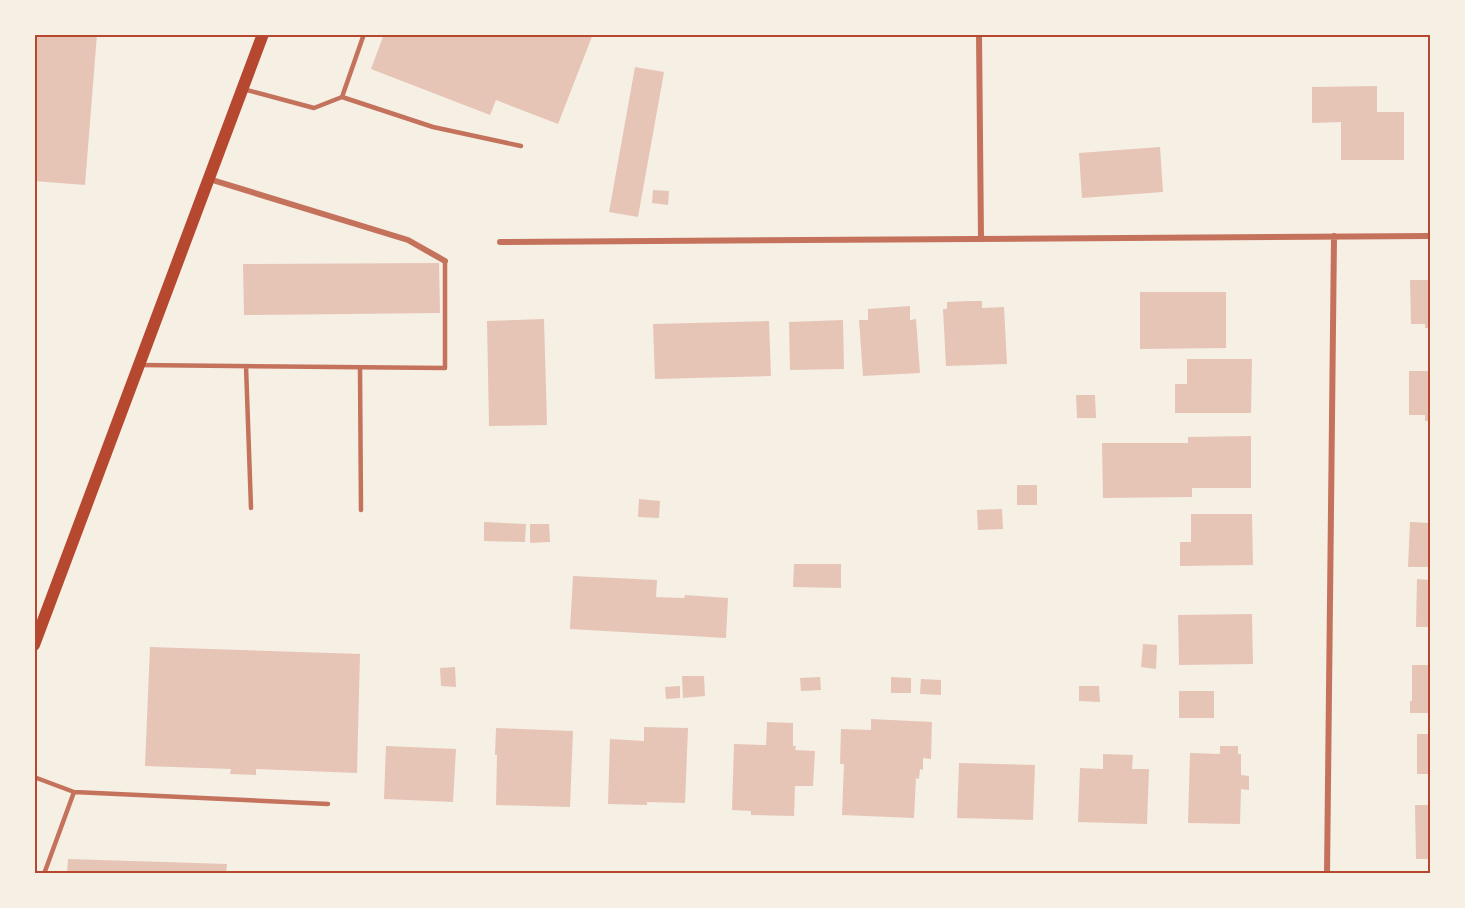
<svg xmlns="http://www.w3.org/2000/svg" width="1465" height="908" font-family="'Public Sans',sans-serif">
<style>
.building{fill:#e6c5b7}
.lines{fill:none;stroke-linecap:round;stroke-linejoin:round}
.service{stroke:#c5725c;stroke-width:4.5}
.minor{stroke:#c5725c;stroke-width:6}
.secondary{stroke:#b5482f;stroke-width:12}
.neatline{fill:none;stroke:#b5482f;stroke-width:2}
</style>
<rect width="100%" height="100%" fill="#f6efe4"/>
<path class="building" d="M 34,34 L 97,34 L 85,185 L 34,181 Z
M 384,34 L 593,34 L 558,124 L 496,100 L 490,115 L 371,69 Z
M 635,67 L 664,72 L 638,217 L 609,212 Z
M 1377,86 L 1377,112 L 1404,112 L 1404,160 L 1341,160 L 1341,122 L 1312,123 L 1312,87 Z
M 1160,147 L 1163,192 L 1082,198 L 1079,153 Z
M 653,190 L 669,191 L 668,205 L 652,203 Z
M 439,263 L 440,313 L 244,315 L 243,264 Z
M 1410,280 L 1430,280 L 1430,328 L 1425,328 L 1425,324 L 1411,324 Z
M 1140,292 L 1226,292 L 1226,348 L 1140,349 Z
M 969,301 L 982,301 L 982,308 L 1004,307 L 1007,364 L 946,366 L 943,309 L 947,309 L 947,302 Z
M 910,306 L 910,320 L 916,319 L 920,373 L 863,376 L 859,320 L 868,320 L 868,309 Z
M 544,319 L 547,425 L 489,426 L 487,321 Z
M 843,320 L 844,369 L 790,370 L 789,322 Z
M 769,321 L 771,376 L 655,379 L 653,324 Z
M 1187,359 L 1252,359 L 1251,413 L 1175,413 L 1175,384 L 1187,384 Z
M 1409,371 L 1430,371 L 1430,421 L 1425,421 L 1425,415 L 1409,415 Z
M 1076,395 L 1095,395 L 1096,418 L 1077,418 Z
M 1251,436 L 1251,488 L 1192,488 L 1192,497 L 1103,498 L 1102,443 L 1188,443 L 1188,437 Z
M 1017,485 L 1037,485 L 1037,505 L 1017,505 Z
M 639,499 L 660,501 L 659,518 L 638,517 Z
M 1002,509 L 1003,529 L 978,530 L 977,510 Z
M 1191,514 L 1252,514 L 1253,565 L 1180,566 L 1180,542 L 1191,542 Z
M 484,522 L 526,524 L 525,542 L 484,541 Z
M 1410,522 L 1430,523 L 1430,567 L 1408,567 Z
M 530,524 L 549,524 L 550,542 L 530,543 Z
M 794,564 L 841,564 L 841,588 L 793,587 Z
M 573,576 L 657,580 L 656,597 L 684,598 L 685,595 L 728,598 L 726,638 L 570,629 Z
M 1417,579 L 1430,580 L 1430,627 L 1416,627 Z
M 1252,614 L 1253,664 L 1179,665 L 1178,615 Z
M 1143,644 L 1157,645 L 1156,669 L 1141,667 Z
M 150,647 L 360,654 L 357,773 L 256,769 L 256,775 L 230,774 L 231,769 L 145,766 Z
M 1412,665 L 1430,665 L 1430,713 L 1410,713 L 1410,701 L 1412,701 Z
M 455,667 L 456,687 L 441,686 L 440,668 Z
M 682,676 L 704,676 L 705,696 L 683,698 Z
M 820,677 L 821,690 L 801,691 L 800,678 Z
M 891,677 L 911,678 L 911,693 L 891,693 Z
M 921,679 L 941,680 L 941,695 L 920,694 Z
M 680,686 L 680,698 L 666,699 L 665,687 Z
M 1079,686 L 1099,686 L 1100,702 L 1079,701 Z
M 1179,691 L 1214,691 L 1214,718 L 1179,718 Z
M 871,719 L 932,722 L 931,759 L 923,758 L 923,770 L 920,769 L 919,779 L 916,778 L 914,818 L 842,815 L 844,764 L 840,764 L 841,729 L 871,730 Z
M 767,722 L 793,723 L 793,746 L 796,746 L 795,750 L 815,751 L 813,786 L 795,786 L 794,816 L 751,815 L 751,811 L 732,810 L 734,744 L 766,745 Z
M 644,727 L 688,728 L 685,803 L 647,802 L 647,805 L 608,804 L 610,739 L 644,741 Z
M 496,728 L 573,731 L 570,807 L 496,805 L 497,755 L 495,755 Z
M 1417,734 L 1430,734 L 1430,774 L 1417,774 Z
M 386,746 L 456,749 L 453,802 L 384,799 Z
M 1220,746 L 1238,746 L 1238,754 L 1241,754 L 1241,775 L 1249,776 L 1249,790 L 1241,789 L 1240,824 L 1188,823 L 1190,753 L 1220,754 Z
M 1103,754 L 1133,755 L 1132,769 L 1149,769 L 1147,824 L 1078,822 L 1080,768 L 1103,769 Z
M 959,763 L 1035,765 L 1033,820 L 957,818 Z
M 1415,805 L 1430,805 L 1430,859 L 1416,859 Z
M 68,859 L 227,864 L 226,874 L 67,874 Z"/>
<g class="lines">
<path class="service" d="M 243,89 L 314,108 L 342,97 L 364,34
M 342,97 L 433,127 L 521,146
M 139,365 L 445,368 L 445,261
M 246,366 L 251,508
M 360,368 L 361,510
M 34,777 L 74,792 L 44,874
M 74,792 L 328,804"/>
<path class="minor" d="M 979,34 L 981,239
M 209,179 L 408,240 L 445,261
M 500,242 L 1430,236
M 1327,874 L 1334,236"/>
<path class="secondary" d="M 34,645 L 263,34"/>
</g>
<rect width="1465" height="908" fill="none" stroke="#f6efe4" stroke-width="72"/>
<rect x="36" y="36" width="1393" height="836" class="neatline"/>
</svg>
